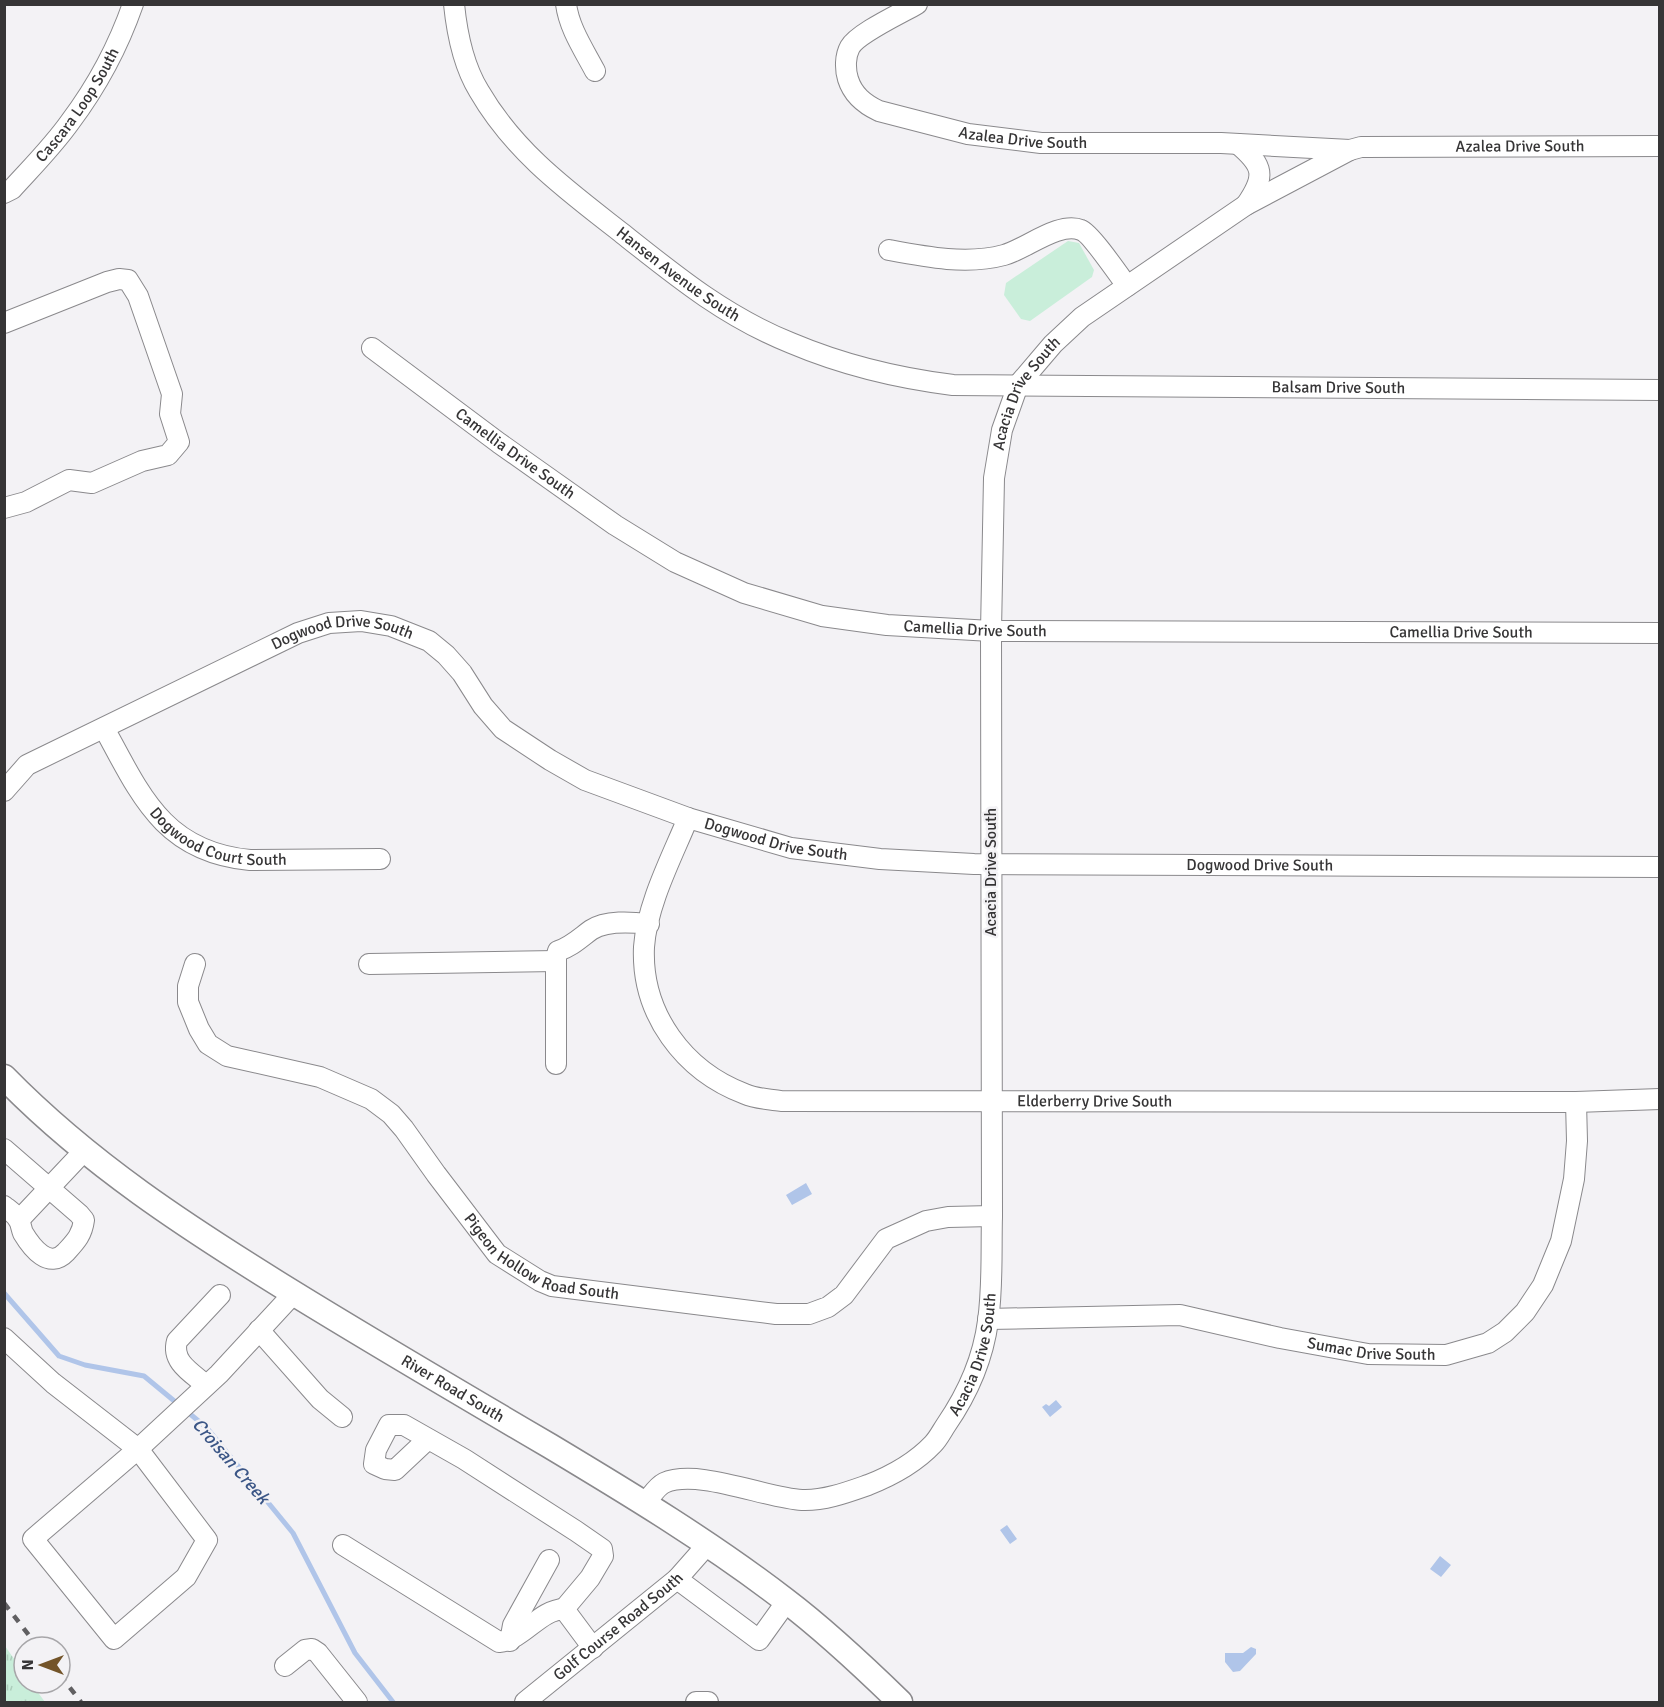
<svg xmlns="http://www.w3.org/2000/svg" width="1664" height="1707" font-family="Signika,sans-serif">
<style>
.grass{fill:url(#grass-tufts)}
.park{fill:#c9eeda}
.water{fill:#b0c5e9}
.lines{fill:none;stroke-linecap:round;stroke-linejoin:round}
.stream{stroke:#b0c5e9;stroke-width:5}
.minor-casing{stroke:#8a898c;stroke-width:22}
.major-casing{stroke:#8a898c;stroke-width:27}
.minor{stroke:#fff;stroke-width:20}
.major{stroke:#fff;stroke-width:24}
.rail{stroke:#616062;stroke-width:4.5;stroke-dasharray:8 8;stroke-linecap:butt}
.labels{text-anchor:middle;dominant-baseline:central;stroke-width:5;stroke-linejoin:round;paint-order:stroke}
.street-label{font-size:16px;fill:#363536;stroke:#f3f2f5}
.water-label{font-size:18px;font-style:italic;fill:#3b5686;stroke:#f3f2f5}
</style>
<defs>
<pattern id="grass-tufts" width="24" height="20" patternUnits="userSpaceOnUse" patternTransform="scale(1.5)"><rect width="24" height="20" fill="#c9eeda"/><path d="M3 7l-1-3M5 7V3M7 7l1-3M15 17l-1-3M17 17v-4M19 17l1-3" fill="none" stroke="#adcdbc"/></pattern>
</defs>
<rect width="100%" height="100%" fill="#f3f2f5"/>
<path class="grass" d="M 5,1646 L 24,1673 L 24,1683 L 31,1683 L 45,1702 L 5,1702 Z"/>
<path class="park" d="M 1068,241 L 1079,243 L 1094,270 L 1092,277 L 1030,321 L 1021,319 L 1004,295 L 1006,283 Z"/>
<path class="water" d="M 806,1183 L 812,1194 L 792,1205 L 786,1195 Z
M 1056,1400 L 1062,1407 L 1050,1417 L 1042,1407 L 1046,1404 L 1049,1406 Z
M 1007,1525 L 1017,1539 L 1010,1544 L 1000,1530 Z
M 1440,1556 L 1451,1565 L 1441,1577 L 1430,1569 Z
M 1251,1647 L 1256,1649 L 1256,1654 L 1240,1671 L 1233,1672 L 1225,1662 L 1225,1653 L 1243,1653 Z"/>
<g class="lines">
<path class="stream" d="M 4,1293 L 59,1356 L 85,1365 L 144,1376 L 207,1428 L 293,1533 L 355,1653 L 393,1702"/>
<g class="minor-casing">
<g id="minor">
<path id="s1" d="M 454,4 C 457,34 463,65 479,91 C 515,153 568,191 623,234 C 677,277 726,317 791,343 C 843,365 897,378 953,385 L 1660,390"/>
<path d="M 566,4 C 569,28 584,50 595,71"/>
<path id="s2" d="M 917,4 C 902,13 858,33 850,47 C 845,56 845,69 848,79 C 853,95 864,104 879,111 L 968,134 L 1041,143 L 1221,143 L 1350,150 L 1361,147 L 1660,146"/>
<path d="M 1238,144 C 1264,166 1266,176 1246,205"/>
<path id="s3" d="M 4,193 L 12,189 C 32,167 53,146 70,122 C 97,86 118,47 133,4"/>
<path d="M 889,250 C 926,257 967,265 1004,255 C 1026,249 1059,221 1081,230 C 1090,233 1119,275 1127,286"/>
<path d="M 4,323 L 107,282 L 119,279 L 128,280 L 138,296 L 172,394 L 170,414 L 179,442 L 168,455 L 142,461 L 92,483 L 69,480 L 26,502 L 4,508"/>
<path id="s4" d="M 372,348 L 499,443 L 615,525 L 675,562 L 744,593 L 822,616 L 887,625 L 991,631 L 1660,633"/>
<path id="s5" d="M 104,728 C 141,796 164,852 250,860 L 380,859"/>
<path id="s6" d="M 4,791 L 27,765 L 298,633 L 329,623 L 361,621 L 391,626 L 429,641 L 446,655 L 462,673 L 483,706 L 503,729 L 550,760 L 585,780 L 688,818 L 791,848 L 880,859 L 974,864 L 1660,867"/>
<path id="s7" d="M 688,818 C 672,857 647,904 644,947 C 641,1014 684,1071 745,1094 C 756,1099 769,1099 781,1101 L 1576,1102 L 1660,1099"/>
<path id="s8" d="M 195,964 L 188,986 L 188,1002 L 199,1029 L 208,1044 L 227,1056 L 320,1077 L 371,1099 L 391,1114 L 404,1129 L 436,1174 L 497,1254 L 540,1281 L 552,1286 L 735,1309 L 776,1314 L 809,1314 L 828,1307 L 844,1295 L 886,1239 L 926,1221 L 948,1217 L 992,1216"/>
<path d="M 369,964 L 556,961"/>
<path d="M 556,1064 L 556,958 L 558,951 C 571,947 580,938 591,930 C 606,920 631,922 649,924"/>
<path d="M 4,1149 L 79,1214 L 84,1220 C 82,1235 76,1241 66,1252 C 49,1270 32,1248 23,1233 C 21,1228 21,1223 18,1219 C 15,1214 9,1210 4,1206"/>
<path d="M 19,1220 L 84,1151"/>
<path id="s9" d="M 988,1319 L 1180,1315 L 1280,1338 L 1368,1354 L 1446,1355 L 1488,1343 L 1505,1332 L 1525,1312 L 1543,1285 L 1561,1241 L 1574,1179 L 1577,1141 L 1576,1102"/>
<path d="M 259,1330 L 320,1399 L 342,1417"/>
<path d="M 4,1338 L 53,1383 L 138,1449 L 219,1374 L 294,1293"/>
<path d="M 206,1385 C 192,1373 171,1362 177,1341 L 220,1295"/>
<path d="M 428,1439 L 395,1470 L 385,1469 L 374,1464 L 376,1450 L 389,1425 L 404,1425 L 464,1459 L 576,1531 L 602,1549 L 603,1556 L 590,1578 L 564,1609"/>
<path d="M 138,1449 L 207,1540 L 186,1577 L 114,1639 L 33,1539 Z"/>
<path id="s10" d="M 645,1503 C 651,1497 656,1487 664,1483 C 698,1468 765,1498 802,1500 C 824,1501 848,1492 868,1485 C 891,1476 916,1462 933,1444 C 938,1439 942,1431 946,1425 C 968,1393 983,1359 988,1321 C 993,1286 991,1250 992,1216 L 991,631 L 994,478 L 1002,430 L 1018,385 L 1053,344 L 1082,317 L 1246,205 L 1350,150"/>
<path d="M 343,1545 L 499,1642 C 524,1639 539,1610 564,1609 L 593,1648"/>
<path d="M 677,1579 L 759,1640 L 787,1601"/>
<path d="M 510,1641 L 513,1625 L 549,1560"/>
<path d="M 285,1666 L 305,1650 L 312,1649 L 318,1653 L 357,1702"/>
<path id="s11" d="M 525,1702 L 677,1579 L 707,1545"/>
<path d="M 696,1702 L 708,1702"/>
</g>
</g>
<g class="major-casing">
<g id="major">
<path id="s12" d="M 4,1077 C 89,1164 188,1228 290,1291 C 376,1344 463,1395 550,1446 C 630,1494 711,1543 785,1600 C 826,1631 864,1667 900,1702"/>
</g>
</g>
<use href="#minor" class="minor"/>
<use href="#major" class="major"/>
<path class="rail" d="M 4,1603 L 38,1647
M 60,1675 L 81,1702"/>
</g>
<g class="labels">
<g class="street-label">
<text stroke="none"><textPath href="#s3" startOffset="116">Cascara Loop South</textPath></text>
<text stroke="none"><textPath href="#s2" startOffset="306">Azalea Drive South</textPath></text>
<text stroke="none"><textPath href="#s2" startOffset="804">Azalea Drive South</textPath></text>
<text stroke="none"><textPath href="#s1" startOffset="364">Hansen Avenue South</textPath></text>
<text stroke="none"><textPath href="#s1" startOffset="1050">Balsam Drive South</textPath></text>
<text stroke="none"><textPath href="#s10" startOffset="1386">Acacia Drive South</textPath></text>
<text stroke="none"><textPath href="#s4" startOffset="178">Camellia Drive South</textPath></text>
<text stroke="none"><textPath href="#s4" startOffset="682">Camellia Drive South</textPath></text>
<text stroke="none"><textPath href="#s4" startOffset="1168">Camellia Drive South</textPath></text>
<text stroke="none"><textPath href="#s6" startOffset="381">Dogwood Drive South</textPath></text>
<text stroke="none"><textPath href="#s5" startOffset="170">Dogwood Court South</textPath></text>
<text stroke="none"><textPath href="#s6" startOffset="885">Dogwood Drive South</textPath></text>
<text stroke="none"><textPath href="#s6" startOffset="1371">Dogwood Drive South</textPath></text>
<text transform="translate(991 872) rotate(-90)">Acacia Drive South</text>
<text stroke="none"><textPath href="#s7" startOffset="678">Elderberry Drive South</textPath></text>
<text stroke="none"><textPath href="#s8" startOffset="501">Pigeon Hollow Road South</textPath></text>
<text stroke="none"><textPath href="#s9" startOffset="387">Sumac Drive South</textPath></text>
<text stroke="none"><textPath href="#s10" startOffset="414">Acacia Drive South</textPath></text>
<text stroke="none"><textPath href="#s12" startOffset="548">River Road South</textPath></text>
<text stroke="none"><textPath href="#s11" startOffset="120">Golf Course Road South</textPath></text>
</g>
<g class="water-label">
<text transform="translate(231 1461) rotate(49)">Croisan Creek</text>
</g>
</g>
<rect width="1664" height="1707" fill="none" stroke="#363536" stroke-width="12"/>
<g transform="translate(42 1665) rotate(270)"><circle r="28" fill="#f3f2f5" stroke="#a7a6a9" stroke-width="1.5"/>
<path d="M0-4.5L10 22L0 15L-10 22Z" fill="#735429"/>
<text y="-9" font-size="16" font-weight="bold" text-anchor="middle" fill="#363536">N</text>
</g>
</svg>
